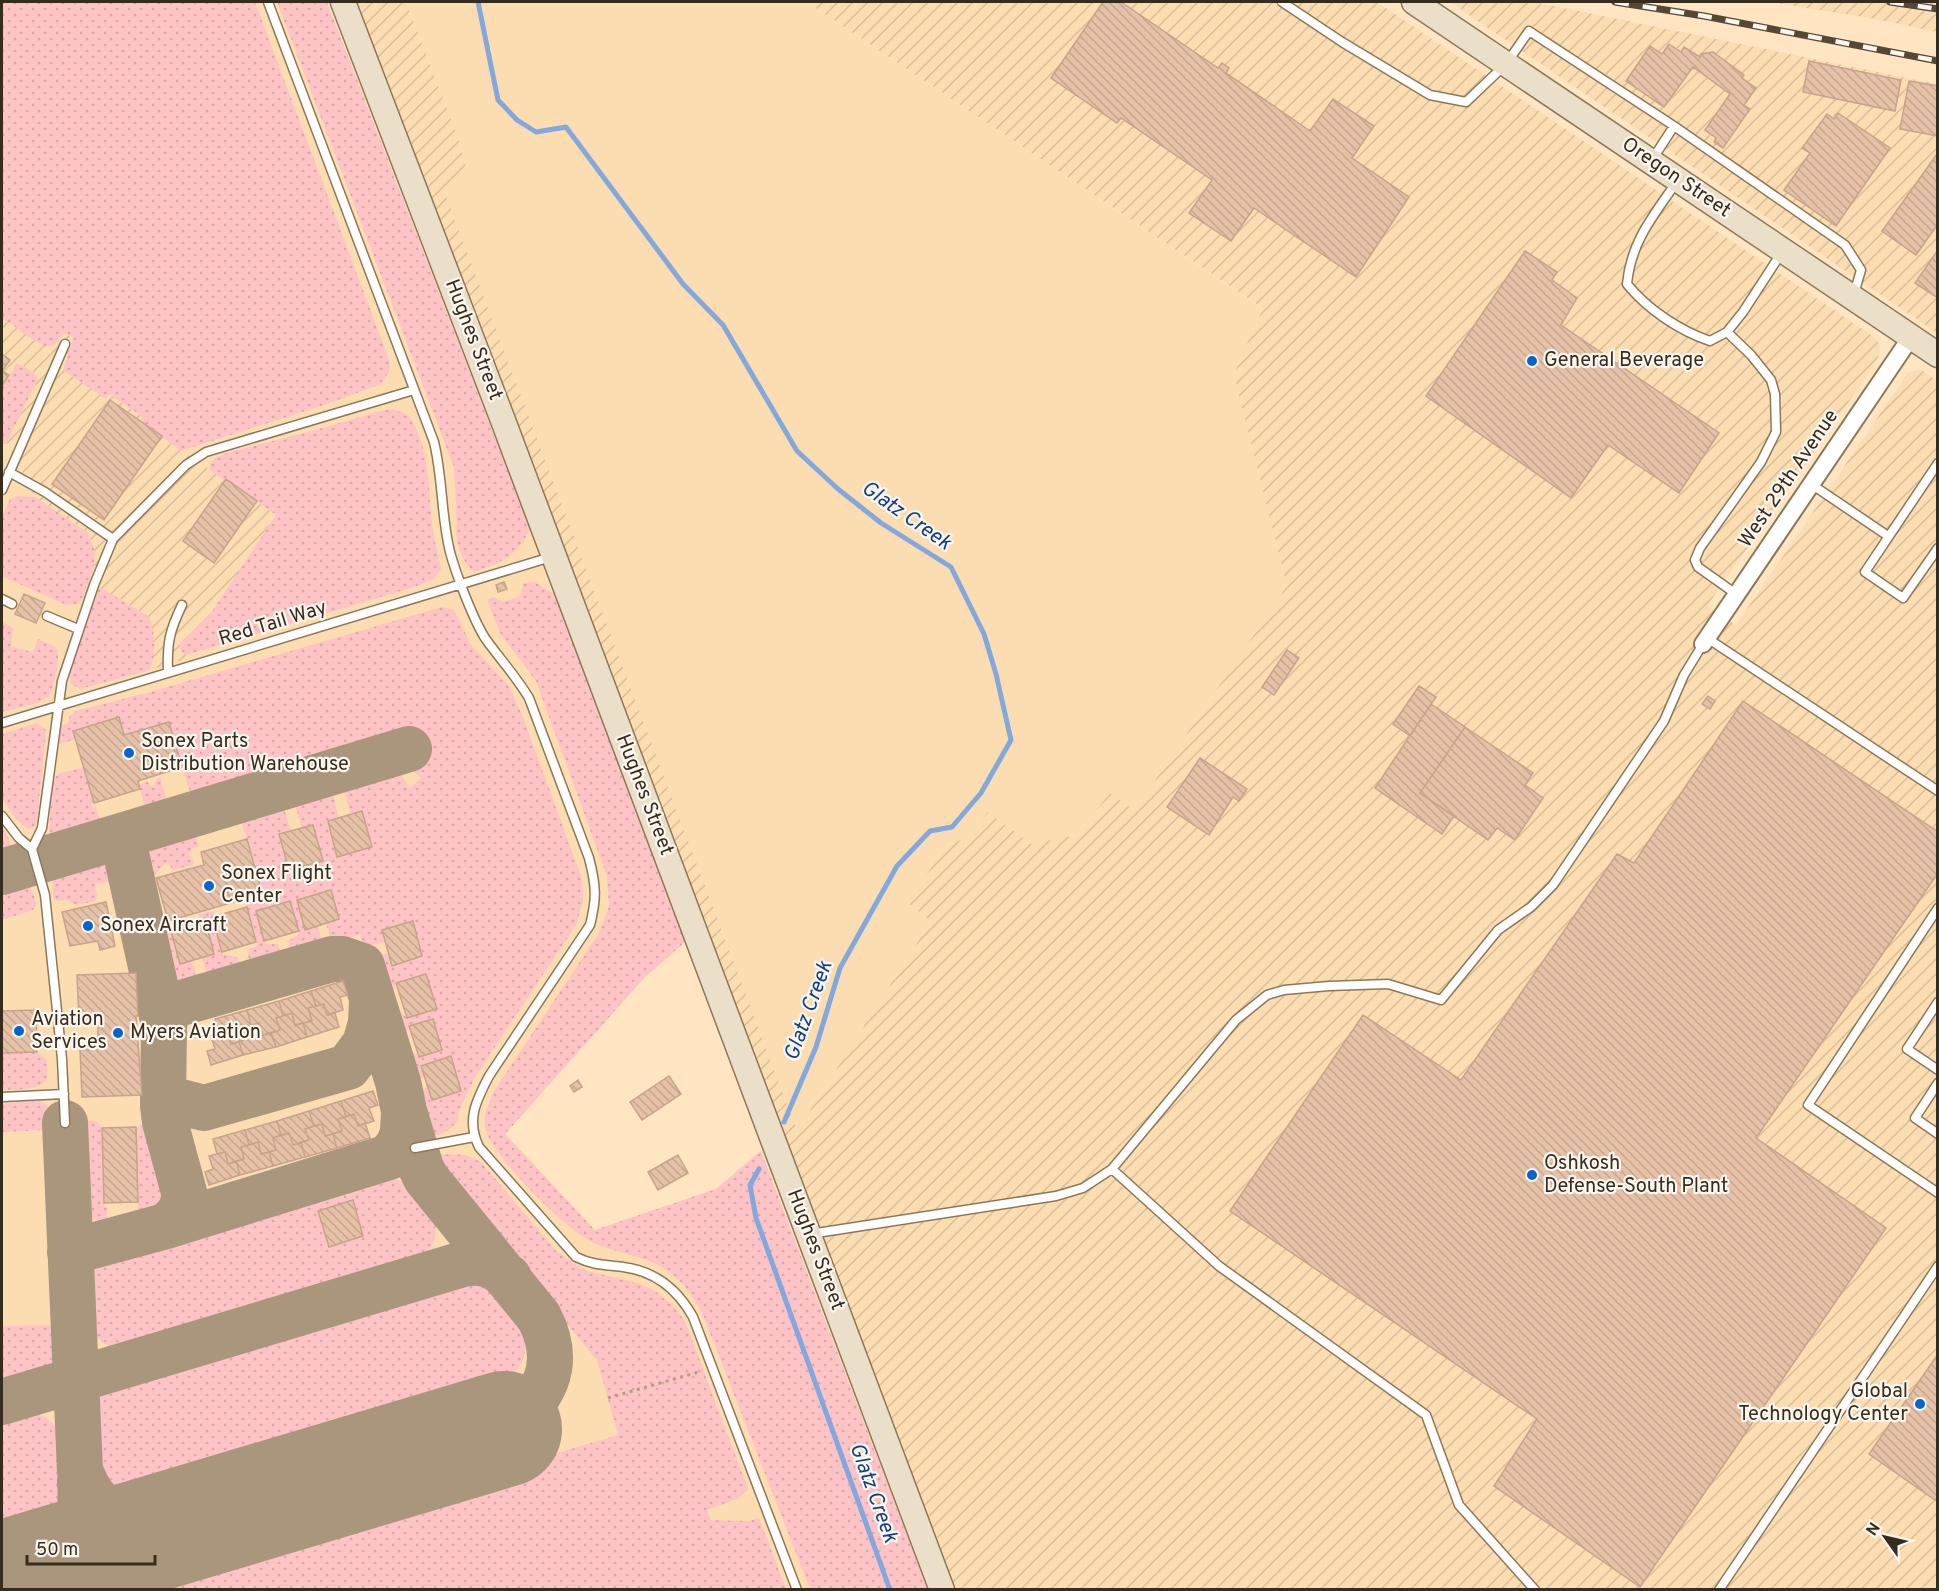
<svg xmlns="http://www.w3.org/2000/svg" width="1939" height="1591" font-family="Overpass,sans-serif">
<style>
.built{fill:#fcddb2}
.industrial{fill:url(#industrial-furrows)}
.green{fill:url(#green-dots)}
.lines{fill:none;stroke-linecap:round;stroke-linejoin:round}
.stream{stroke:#82a8dd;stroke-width:5}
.taxiway{stroke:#aa967c;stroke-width:46}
.runway{stroke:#aa967c;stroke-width:116}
.building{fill:url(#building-back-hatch);stroke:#c7a38a;stroke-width:1.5}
.lane-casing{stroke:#8e7756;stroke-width:11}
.street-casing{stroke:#8e7756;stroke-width:20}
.secondary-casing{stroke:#8e7756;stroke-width:27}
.path{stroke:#b29e83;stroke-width:3;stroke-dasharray:3 4.5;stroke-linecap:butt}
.lane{stroke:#fff;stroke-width:8}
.street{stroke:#fff;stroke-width:16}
.secondary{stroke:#ecdfca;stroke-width:24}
.rail-casing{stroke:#554837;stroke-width:7}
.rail{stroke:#fbf6ef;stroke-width:4.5;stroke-dasharray:14;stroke-linecap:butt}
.poi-dot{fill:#0365cd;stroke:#fbf6ef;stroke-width:2}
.labels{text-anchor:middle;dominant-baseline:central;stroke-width:4.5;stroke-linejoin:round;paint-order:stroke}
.street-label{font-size:20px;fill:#362c1e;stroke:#fbf6ef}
.poi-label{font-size:20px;fill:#362c1e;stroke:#fbf6ef;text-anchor:start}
.water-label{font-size:21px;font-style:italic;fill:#0f4180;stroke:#fbf6ef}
</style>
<defs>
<pattern id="industrial-furrows" width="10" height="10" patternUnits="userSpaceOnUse" patternTransform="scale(1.5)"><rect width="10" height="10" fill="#fcddb2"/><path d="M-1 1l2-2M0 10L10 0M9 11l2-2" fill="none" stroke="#d9be99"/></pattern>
<pattern id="green-dots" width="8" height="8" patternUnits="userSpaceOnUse" patternTransform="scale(1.5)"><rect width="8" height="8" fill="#fdc3c5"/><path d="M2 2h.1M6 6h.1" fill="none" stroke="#d9a8a9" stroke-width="1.8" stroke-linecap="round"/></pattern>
<pattern id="building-back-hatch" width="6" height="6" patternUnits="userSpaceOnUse" patternTransform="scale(1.5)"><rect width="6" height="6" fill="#e6c1a7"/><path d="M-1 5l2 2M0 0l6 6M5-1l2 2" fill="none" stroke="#c6a68f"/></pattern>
</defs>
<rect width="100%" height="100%" fill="#ffe5c1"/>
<path class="built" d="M 2,2 L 327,2 L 555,595 L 685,942 L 644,978 L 505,1134 L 595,1230 L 716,1189 L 761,1151 L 927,1589 L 2,1589 Z
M 406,2 L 807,2 L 1264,310 L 1257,320 L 1234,375 L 1287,586 L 1135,810 L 1110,793 L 1076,835 L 1031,844 L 988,812 L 967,837 L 947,846 L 931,920 L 797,1132 L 446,196 L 466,167 L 457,135 Z"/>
<path class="industrial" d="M 357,2 L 406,2 L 457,135 L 466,167 L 446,196 L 797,1131 L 931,921 L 907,902 L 947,846 L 967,837 L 988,812 L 1031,844 L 1076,835 L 1110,793 L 1135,810 L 1287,586 L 1234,375 L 1257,320 L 1264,309 L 807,2 L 1377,2 L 1874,337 L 1880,344 L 1879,356 L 1866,377 L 1707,606 L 1736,625 L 1908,373 L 1915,370 L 1923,371 L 1937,381 L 1937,1589 L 953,1589 Z
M 1450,2 L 1534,2 L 1937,84 L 1937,333 Z
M 1770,2 L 1937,2 L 1937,32 L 1876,19 Z
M 2,318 L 31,338 L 54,345 L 65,333 L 73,337 L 106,398 L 109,394 L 144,418 L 142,421 L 162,437 L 276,515 L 209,617 L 180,643 L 180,649 L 189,658 L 150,670 L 154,653 L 154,636 L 149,617 L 119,598 L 89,583 L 96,556 L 88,533 L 35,497 L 7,443 L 36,383 L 36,374 L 18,363 L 9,375 L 2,371 L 10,360 L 2,354 Z"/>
<path class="green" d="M 2,2 L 255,2 L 388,357 L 390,365 L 389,372 L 381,384 L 330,403 L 181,451 L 141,421 L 143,417 L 109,394 L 106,399 L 63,370 L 73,339 L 73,337 L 64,333 C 61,337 56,345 51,346 C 39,349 14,323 2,319 Z
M 277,2 L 327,2 L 530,529 C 517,556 501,563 474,572 C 461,561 454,540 457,523 L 454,467 Z
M 17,363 L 33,372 L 38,379 L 6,444 L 2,444 L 2,395 L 5,396 L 2,389 Z
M 392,409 L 407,414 C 430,444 428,487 432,523 C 434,538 438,554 441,569 L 434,579 L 414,587 L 186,655 C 181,651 179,649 180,643 L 209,616 L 276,515 L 226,479 L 225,480 L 211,471 L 210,465 L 214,459 L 226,453 L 312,431 L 380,411 Z
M 17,496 L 35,497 L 88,533 L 95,551 L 94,567 L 82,600 L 77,604 L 66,605 L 2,576 L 2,517 L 10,499 Z
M 535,582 L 555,595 L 685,942 L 644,978 L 505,1134 L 595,1230 L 716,1189 L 761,1151 L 927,1589 L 810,1589 L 705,1320 C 694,1296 680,1275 654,1263 C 632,1253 606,1251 585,1238 C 562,1225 487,1151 485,1126 C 483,1113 490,1102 494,1091 L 599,933 L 609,907 L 607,876 L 536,681 L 500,633 L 487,600 L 494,597 L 502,602 L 519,597 L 523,588 L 523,583 Z
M 100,587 L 149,617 C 156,635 156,652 150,670 L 80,689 L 71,684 C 67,662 91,609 100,587 Z
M 442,607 L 454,610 L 471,645 L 509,686 L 523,717 L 582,879 L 583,901 L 576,925 L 475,1077 L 459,1111 L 458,1121 C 445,1134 437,1139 419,1133 L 407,1093 L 428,1087 L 432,1100 L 461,1092 L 451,1057 L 422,1065 L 425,1077 L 404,1083 L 394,1053 L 407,1049 L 419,1057 L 442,1050 L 433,1020 L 409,1026 L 404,1040 L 391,1043 L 382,1011 L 395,1007 L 407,1018 L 436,1009 L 426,974 L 396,983 L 392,998 L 379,1002 L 367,959 L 388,953 L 392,965 L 422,957 L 413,922 L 382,930 L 385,942 L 363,948 L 360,934 L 332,944 L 326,923 L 339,919 L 331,890 L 297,900 L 305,929 L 318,926 L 323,948 L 292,956 L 288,941 L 298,935 L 299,931 L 290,902 L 256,912 L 265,944 L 278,944 L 282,959 L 251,968 L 248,955 L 249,949 L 257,946 L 256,942 L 245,899 L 247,839 L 239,815 L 282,802 L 291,831 L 279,834 L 289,870 L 323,861 L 313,825 L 302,828 L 293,799 L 331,788 L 339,818 L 328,821 L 337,856 L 372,847 L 362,812 L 351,815 L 342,784 L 393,769 L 400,770 L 409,789 L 421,778 L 413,771 L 410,764 L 419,761 L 410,735 L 192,799 L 169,722 L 124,735 L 118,717 L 74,730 L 76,739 L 57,745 L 61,726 L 68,723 L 70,715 L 76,711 L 150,692 Z
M 2,622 L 13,628 L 11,647 L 33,652 L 38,639 L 55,647 L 58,651 L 58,661 L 54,682 L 49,696 L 40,702 L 2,712 Z
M 37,723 L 46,730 L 37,821 L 34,827 L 28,829 L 17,820 L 2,799 L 2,734 Z
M 84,767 L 94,803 L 91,803 L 92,808 L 96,807 L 102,827 L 58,841 L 51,835 L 49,828 L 53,781 L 58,774 Z
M 160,777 L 169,807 L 147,814 L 139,786 L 147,781 L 151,786 L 154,787 L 156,780 Z
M 2,828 C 7,835 14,845 10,854 L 2,857 Z
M 194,828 L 199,846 L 192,849 L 189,854 L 195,864 L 173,870 L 169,864 L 166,863 C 155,872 156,879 140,883 L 135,856 L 141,846 Z
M 103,855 L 114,858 L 121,877 C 115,884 103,882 95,883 L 97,896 L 95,901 L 77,905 L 66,900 L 58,901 L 54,899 L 52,878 L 54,872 Z
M 20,881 C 32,883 33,893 36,904 L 33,910 L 2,920 L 2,886 Z
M 208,912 L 214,912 L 216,916 L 212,917 L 223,955 C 238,955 239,957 243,971 L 209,981 L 202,958 L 216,953 L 214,952 L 205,919 L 200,920 L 199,914 Z
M 166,922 L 172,923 L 173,927 L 170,929 L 180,964 L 192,961 L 199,984 L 172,991 L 161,985 L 149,926 Z
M 37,1052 L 47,1060 L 47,1079 C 36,1092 17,1089 2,1090 L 2,1053 Z
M 41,1101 L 50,1109 L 51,1126 L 48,1130 L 2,1132 L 2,1103 Z
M 87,1120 L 96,1121 L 102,1128 L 104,1203 L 105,1207 L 107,1207 L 107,1226 L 92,1218 L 82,1201 L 78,1121 Z
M 150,1123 L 152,1124 L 171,1199 L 157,1215 L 141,1221 L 138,1219 L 138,1213 L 136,1127 Z
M 439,1154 L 466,1155 L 481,1162 L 555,1250 L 570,1261 L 587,1271 L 638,1283 L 655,1291 L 672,1305 L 685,1321 L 748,1489 L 737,1499 L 707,1510 L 711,1520 L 749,1521 L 759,1518 L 786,1589 L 99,1589 L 618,1435 L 597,1360 L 427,1157 Z
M 371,1174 C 384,1176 400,1179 412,1186 C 418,1189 421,1194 425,1200 C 442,1223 439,1247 414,1264 L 134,1348 C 125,1348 116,1350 107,1345 C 85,1335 79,1289 88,1269 C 93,1260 100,1256 109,1251 Z
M 462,1279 C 471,1279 485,1279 494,1284 C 499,1286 502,1293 506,1297 C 521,1315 531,1332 524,1356 C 519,1372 507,1381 494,1391 L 139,1497 C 127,1493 114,1497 104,1489 C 86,1475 86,1419 95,1400 C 97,1395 103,1391 107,1387 L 224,1349 Z
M 58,1325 C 61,1374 44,1377 2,1389 L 2,1326 Z
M 24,1412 C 61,1414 61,1439 64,1469 C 65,1482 66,1498 60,1510 C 50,1527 19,1533 2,1538 L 2,1416 Z"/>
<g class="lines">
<path class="stream" d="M 478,2 L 498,100 L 517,120 L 536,132 L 566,127 L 683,284 L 723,325 L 797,451 L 838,489 L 881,523 L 951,567 L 984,634 L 996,674 L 1011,740 L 981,793 L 952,827 L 930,831 L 897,866 L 840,968 L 816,1047 L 784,1122
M 759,1169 L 750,1185 L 756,1218 L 890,1590"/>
<path class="taxiway" d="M 106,841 C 117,844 123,846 127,858 L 164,1025
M 2,872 L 409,749
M 163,1091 L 166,1096 L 173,1100 L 204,1108 L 348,1067 L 365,1044 L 371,1023 L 372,999
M 404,1111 L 421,1168 L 426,1178 L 539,1317 C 564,1365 544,1400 504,1429
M 65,1123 L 80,1471 L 97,1550
M 70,1252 L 166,1226 L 389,1157 L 399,1144 L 403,1132 L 404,1111 L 398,1082 L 362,966 L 342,959 L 332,959 L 171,1006 L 167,1013 L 164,1025 L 163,1106 L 165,1122 L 184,1192 C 185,1208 178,1216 166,1226
M 2,1402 L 463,1264 C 483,1260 494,1265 509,1278
M 82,1475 C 97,1516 127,1520 164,1530
M 34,1569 C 48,1558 70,1536 77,1519 C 82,1507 81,1494 80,1481"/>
<path class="runway" d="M 2,1579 L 504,1429"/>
</g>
<path class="building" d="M 1103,2 L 1121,2 L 1218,68 L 1222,63 L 1229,68 L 1226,73 L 1310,131 L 1333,99 L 1374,126 L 1352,158 L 1409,197 L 1356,277 L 1254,208 L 1231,241 L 1189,213 L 1212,180 L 1121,118 L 1117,123 L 1051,78 Z
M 1669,44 L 1681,52 L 1684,47 L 1700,57 L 1701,54 L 1713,52 L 1744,75 L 1742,78 L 1756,88 L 1744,105 L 1750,109 L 1723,148 L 1714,142 L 1716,138 L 1705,130 L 1730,94 L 1693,67 L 1664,107 L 1626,81 L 1650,46 L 1662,54 Z
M 1809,61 L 1901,80 L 1895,111 L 1803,92 Z
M 1909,81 L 1938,86 L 1938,136 L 1900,129 Z
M 1838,113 L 1890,148 L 1836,226 L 1784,190 L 1810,153 L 1802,148 L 1827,114 L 1834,119 Z
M 1937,154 L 1938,224 L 1916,255 L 1882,231 Z
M 1938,250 L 1938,298 L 1915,283 Z
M 1525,251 L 1557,272 L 1552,280 L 1577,298 L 1561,325 L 1719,433 L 1679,493 L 1608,445 L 1571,498 L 1426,396 Z
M 2,354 L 10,360 L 2,371 L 9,375 L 2,386 Z
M 110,400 L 162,436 L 104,520 L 52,484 Z
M 226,479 L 257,501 L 214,563 L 183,541 Z
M 504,582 L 507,589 L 498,592 L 496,585 Z
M 24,594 L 45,603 L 36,623 L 15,614 Z
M 1287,650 L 1299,658 L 1274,695 L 1262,687 Z
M 1419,686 L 1436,697 L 1410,736 L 1393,724 Z
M 1708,696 L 1715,701 L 1710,709 L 1702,704 Z
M 1743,701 L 1938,832 L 1938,873 L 1756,1138 L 1886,1228 L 1640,1587 L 1494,1486 L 1537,1419 L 1230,1211 L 1363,1015 L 1461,1080 L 1617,854 L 1634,863 Z
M 1431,704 L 1465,727 L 1420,793 L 1454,816 L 1442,834 L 1375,788 Z
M 119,717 L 124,735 L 169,722 L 182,767 L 138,781 L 140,789 L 94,803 L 73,731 Z
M 1465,727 L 1533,773 L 1525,785 L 1543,798 L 1515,840 L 1497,828 L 1488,840 L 1420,793 Z
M 1200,758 L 1247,789 L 1239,801 L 1233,797 L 1209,835 L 1167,807 Z
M 362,811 L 372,847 L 337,857 L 328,821 Z
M 313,825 L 323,861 L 289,870 L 279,834 Z
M 247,839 L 262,894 L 168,921 L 156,878 L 204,865 L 201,852 Z
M 331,890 L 339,919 L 305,930 L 297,900 Z
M 290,901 L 299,931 L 264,941 L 256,911 Z
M 106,902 L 115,946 L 100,950 L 98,941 L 70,946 L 62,912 Z
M 247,907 L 256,942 L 222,952 L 212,917 Z
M 205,918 L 214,954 L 180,964 L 170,928 Z
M 413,921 L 422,956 L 392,966 L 382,930 Z
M 136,973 L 138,1016 L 136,1016 L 142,1095 L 82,1097 L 80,1050 L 98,1049 L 98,1018 L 79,1019 L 77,975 Z
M 426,974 L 437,1009 L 407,1018 L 396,983 Z
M 343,981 L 348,995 L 340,997 L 343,1010 L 327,1015 L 324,1004 L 316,1006 L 311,991 Z
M 311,991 L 316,1006 L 308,1008 L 312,1021 L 295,1025 L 292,1013 L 283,1016 L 279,1001 Z
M 279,1001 L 283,1016 L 276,1018 L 280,1030 L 263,1035 L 259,1023 L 251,1025 L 247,1010 Z
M 324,1004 L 327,1015 L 335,1013 L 339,1027 L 307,1037 L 303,1023 L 312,1021 L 308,1008 Z
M 36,1010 L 37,1052 L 2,1053 L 2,1011 Z
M 247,1010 L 251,1025 L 244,1027 L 247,1039 L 231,1044 L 227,1032 L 219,1034 L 215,1019 Z
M 292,1013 L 295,1026 L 303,1023 L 307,1037 L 276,1047 L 271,1033 L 280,1030 L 276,1018 Z
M 433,1019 L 442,1050 L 419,1057 L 409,1026 Z
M 259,1023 L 263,1035 L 271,1033 L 276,1047 L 243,1055 L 239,1042 L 247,1039 L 244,1027 Z
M 227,1032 L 231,1044 L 239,1042 L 243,1055 L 211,1065 L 207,1051 L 215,1049 L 211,1036 Z
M 451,1056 L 461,1091 L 432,1100 L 421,1066 Z
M 669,1076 L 681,1094 L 642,1120 L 630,1102 Z
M 578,1080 L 582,1087 L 574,1092 L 570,1086 Z
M 373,1091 L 378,1105 L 369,1108 L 374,1121 L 358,1126 L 354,1114 L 346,1117 L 341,1101 Z
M 341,1101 L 346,1117 L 338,1119 L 342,1131 L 325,1136 L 322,1124 L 314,1126 L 309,1111 Z
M 309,1111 L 314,1126 L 305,1129 L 309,1140 L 293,1145 L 289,1133 L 281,1135 L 277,1121 Z
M 354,1114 L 358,1126 L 365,1123 L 370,1138 L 337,1148 L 333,1134 L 342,1131 L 338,1119 Z
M 277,1121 L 281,1135 L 273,1138 L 276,1150 L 261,1154 L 258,1142 L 249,1145 L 245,1130 Z
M 322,1124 L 325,1136 L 333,1134 L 337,1148 L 305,1157 L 301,1142 L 309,1140 L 305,1129 Z
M 136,1127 L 138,1202 L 104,1203 L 102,1128 Z
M 245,1130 L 249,1145 L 241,1147 L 244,1159 L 228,1164 L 225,1152 L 217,1154 L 213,1139 Z
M 289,1133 L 293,1145 L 301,1142 L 305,1157 L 273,1166 L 269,1152 L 276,1150 L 273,1138 Z
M 258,1142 L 261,1154 L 269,1152 L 273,1166 L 240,1175 L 236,1161 L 244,1159 L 241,1147 Z
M 225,1152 L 228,1164 L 236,1161 L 240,1175 L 209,1185 L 205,1172 L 213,1169 L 209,1156 Z
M 678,1155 L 688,1173 L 658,1190 L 648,1172 Z
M 353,1200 L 363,1236 L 329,1247 L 318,1211 Z
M 1938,1354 L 1938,1497 L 1935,1500 L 1869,1454 Z"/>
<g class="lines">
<g class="lane-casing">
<path id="lane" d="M 268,2 L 434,442 C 443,479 441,516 450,552 C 456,574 473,619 485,638 C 499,658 516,676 529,698 L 589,858 C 596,885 597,898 590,925 L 489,1076 C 476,1101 466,1120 479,1147 L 576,1257 C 592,1265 606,1265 623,1267 C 655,1271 678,1290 693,1317 L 797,1590
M 1282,2 L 1342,42 L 1430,95 L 1466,102 L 1506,64 L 1529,31 L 1674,126 L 1845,245 L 1861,270 L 1854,294
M 1652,160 L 1674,126
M 1678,180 C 1654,215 1631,241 1627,284 C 1647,309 1680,331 1710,341 L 1727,332 L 1743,312 L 1782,252
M 1727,332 L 1751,355 L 1771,380 L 1775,394 L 1776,432 L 1761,462 L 1700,548 L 1695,560 L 1698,567 L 1736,594
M 1938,463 L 1865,572 L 1903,598 L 1938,548
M 9,472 L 45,492 L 113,539 L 94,585 L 62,681 L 42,828 L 32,849
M 1811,484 L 1888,536
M 2,490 L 65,344
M 113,539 L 186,465 L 206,452 L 414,390
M 2,599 L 12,604
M 47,616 L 78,629
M 1707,638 L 1938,791
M 168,673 C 167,643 169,632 182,605
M 2,723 L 551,557
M 2,816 L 19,838 L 32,849 L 45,895 L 62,1059 L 65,1123
M 1938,908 L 1808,1105 L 1938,1193
M 1938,1002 L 1907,1049 L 1938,1070
M 1938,1083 L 1915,1118 L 1938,1134
M 2,1097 L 64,1094
M 415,1148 L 474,1137
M 1112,1169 L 1236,1020 L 1267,995 L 1284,990 L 1329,986 L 1388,984 L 1441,1000 L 1498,930 L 1531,907 L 1553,885 L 1664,721 L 1684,675 L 1703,644
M 810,1234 L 1056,1196 L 1083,1188 L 1112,1169 L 1219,1266 L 1426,1415 L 1459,1505 L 1535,1590
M 1719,1590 L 1938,1266"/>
</g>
<g class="street-casing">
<path id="street" d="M 1703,644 L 1911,337"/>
</g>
<g class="secondary-casing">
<path id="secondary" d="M 343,2 L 504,423 L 942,1590
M 1414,2 L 1938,355"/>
</g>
<path class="path" d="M 608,1398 L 702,1371"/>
<use href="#lane" class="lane"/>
<use href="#street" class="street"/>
<use href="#secondary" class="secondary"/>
<g class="rail-casing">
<path id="rail" d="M 1615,2 L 1704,16 L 1938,61
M 1890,2 L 1938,9"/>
</g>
<use href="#rail" class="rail"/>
</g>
<g class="poi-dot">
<circle cx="1532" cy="361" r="6"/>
<circle cx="129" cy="753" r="6"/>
<circle cx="209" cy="886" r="6"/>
<circle cx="88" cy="926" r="6"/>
<circle cx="19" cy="1031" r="6"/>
<circle cx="118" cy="1033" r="6"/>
<circle cx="1532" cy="1175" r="6"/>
<circle cx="1920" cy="1404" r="6"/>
</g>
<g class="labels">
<g class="street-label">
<text transform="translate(1676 178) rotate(34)">Oregon Street</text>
<text transform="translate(473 340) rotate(69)">Hughes Street</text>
<text transform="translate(1789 479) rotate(-56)">West 29th Avenue</text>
<text transform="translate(273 624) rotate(-17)">Red Tail Way</text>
<text transform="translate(644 795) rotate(69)">Hughes Street</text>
<text transform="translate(815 1250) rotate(69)">Hughes Street</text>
</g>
<g class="poi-label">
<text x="1544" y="361">General Beverage</text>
<text x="141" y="742">Sonex Parts<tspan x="141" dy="23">Distribution Warehouse</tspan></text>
<text x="221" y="874">Sonex Flight<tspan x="221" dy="23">Center</tspan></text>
<text x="100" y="926">Sonex Aircraft</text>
<text x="31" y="1020">Aviation<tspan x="31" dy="23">Services</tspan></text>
<text x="130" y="1033">Myers Aviation</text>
<text x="1544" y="1164">Oshkosh<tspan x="1544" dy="23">Defense-South Plant</tspan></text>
<text x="1908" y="1392" text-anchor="end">Global<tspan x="1908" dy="23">Technology Center</tspan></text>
</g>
<g class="water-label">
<text transform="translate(906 516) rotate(35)">Glatz Creek</text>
<text transform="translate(809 1011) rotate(-70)">Glatz Creek</text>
<text transform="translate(873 1493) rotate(70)">Glatz Creek</text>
</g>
</g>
<rect width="1939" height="1591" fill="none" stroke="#362c1e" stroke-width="6"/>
<g transform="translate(1885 1537) rotate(304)" stroke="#fbf6ef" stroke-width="4.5" paint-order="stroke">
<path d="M0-4.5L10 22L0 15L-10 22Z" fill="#362c1e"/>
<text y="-9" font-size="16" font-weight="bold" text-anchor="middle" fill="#362c1e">N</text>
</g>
<path d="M27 1555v9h128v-9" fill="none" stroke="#362c1e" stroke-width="3"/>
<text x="36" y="1555" font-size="18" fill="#362c1e" stroke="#fbf6ef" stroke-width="4.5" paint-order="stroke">50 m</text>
</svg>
